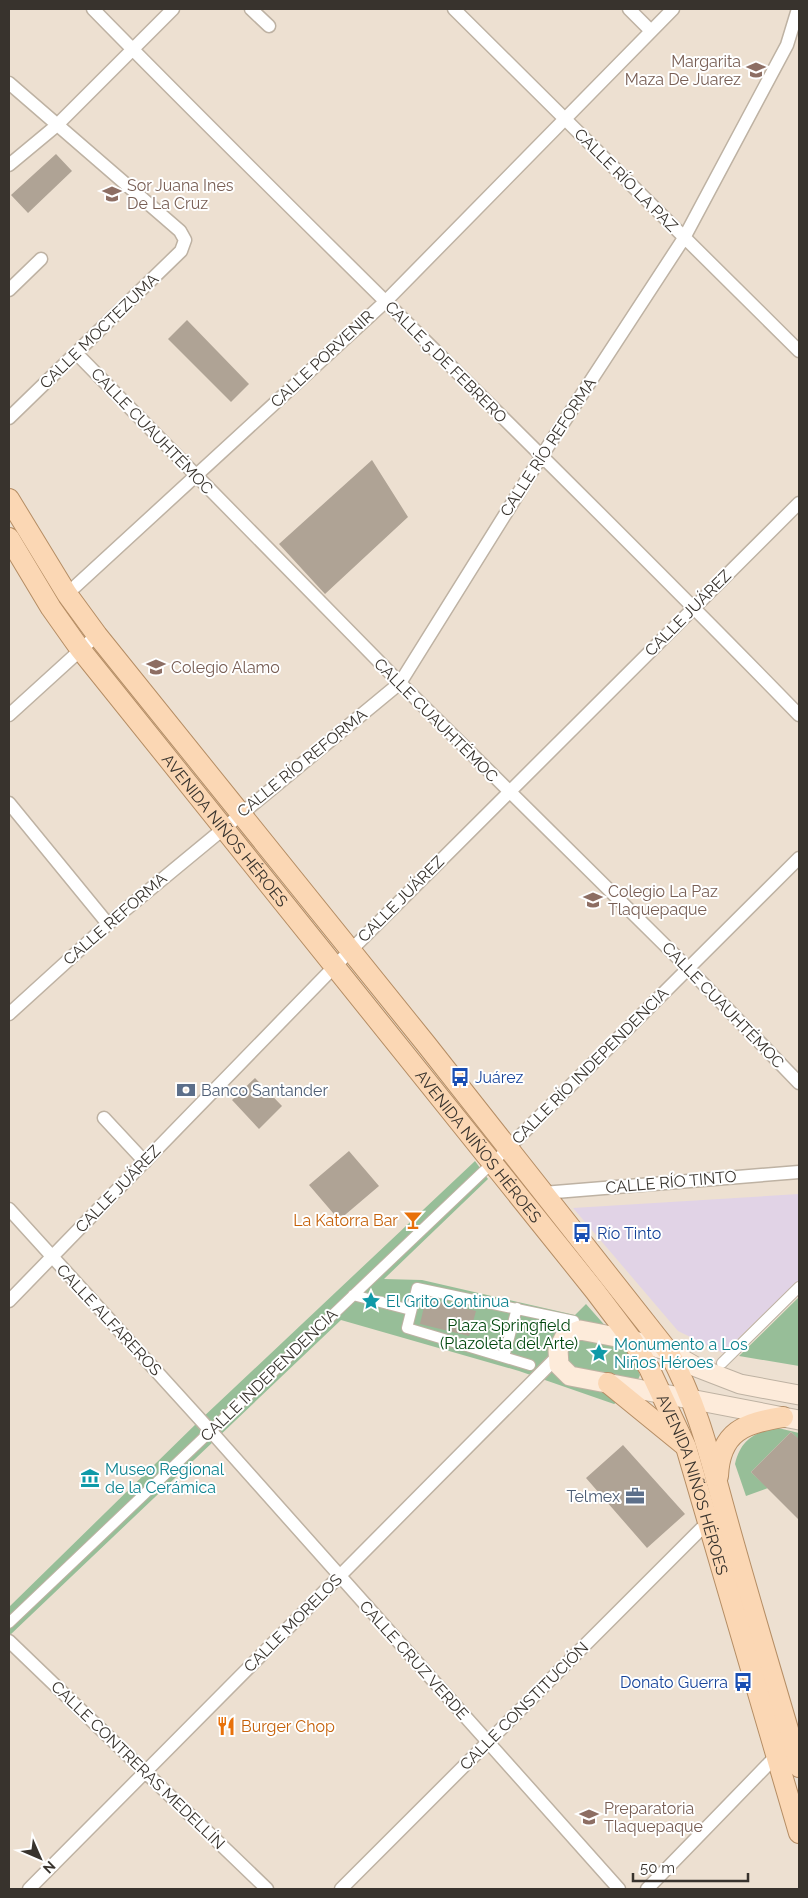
<svg xmlns="http://www.w3.org/2000/svg" width="808" height="1898" font-family="Raleway,sans-serif">
<style>
.education{fill:#e1d3e6}
.green{fill:#97be98}
.building{fill:#afa395}
.lines{fill:none;stroke-linecap:round;stroke-linejoin:round}
.pedestrian-casing{stroke:#beb2a3;stroke-width:12}
.minor-casing{stroke:#beb2a3;stroke-width:15}
.secondary-casing{stroke:#beb2a3;stroke-width:21}
.primary-casing{stroke:#b58d64;stroke-width:22}
.pedestrian{stroke:#fff;stroke-width:10}
.minor{stroke:#fff;stroke-width:12}
.secondary{stroke:#fdebda;stroke-width:19}
.primary{stroke:#fbd7b4;stroke-width:20}
.labels{text-anchor:middle;dominant-baseline:central;stroke-width:4;stroke-linejoin:round;paint-order:stroke}
.education-label{font-size:16px;fill:#785e54;stroke:#fff;text-anchor:start}
.street-label{font-size:16px;fill:#38332d;stroke:#fff}
.transit-label{font-size:16px;fill:#164399;stroke:#fff;text-anchor:start}
.service-label{font-size:16px;fill:#4e5e75;stroke:#fff;text-anchor:start}
.food-label{font-size:16px;fill:#c56008;stroke:#fff;text-anchor:end}
.culture-label{font-size:16px;fill:#0d838f;stroke:#fff;text-anchor:start}
.park-label{font-size:16px;fill:#00470d;stroke:#fff}
</style>
<rect width="100%" height="100%" fill="#ede0d1"/>
<path class="education" d="M 799,1194 L 799,1280 L 723,1353 L 678,1331 L 573,1208 Z"/>
<path class="green" d="M 475,1161 L 488,1179 L 384,1279 L 422,1280 L 575,1315 L 586,1304 L 631,1355 L 640,1375 L 632,1394 L 614,1404 L 519,1371 L 341,1320 L 9,1636 L 9,1607 L 200,1420 Z
M 799,1297 L 799,1366 L 739,1356 Z
M 774,1427 L 799,1433 L 799,1440 L 791,1432 L 751,1472 L 768,1488 L 746,1496 L 735,1464 C 741,1440 752,1435 774,1427 Z"/>
<path class="building" d="M 56,154 L 72,171 L 28,213 L 11,195 Z
M 187,320 L 249,384 L 231,402 L 168,339 Z
M 372,460 L 408,517 L 325,594 L 279,544 Z
M 255,1078 L 282,1106 L 259,1129 L 232,1100 Z
M 349,1151 L 379,1186 L 339,1220 L 309,1185 Z
M 426,1298 L 476,1311 L 469,1336 L 420,1324 Z
M 791,1432 L 799,1439 L 799,1520 L 751,1472 Z
M 623,1445 L 685,1514 L 647,1548 L 586,1478 Z"/>
<g class="lines">
<g class="pedestrian-casing">
<path id="pedestrian" d="M 353,1295 L 411,1310
M 504,1357 L 517,1308
M 722,1363 L 799,1287
M 530,1365 L 407,1328 L 417,1288 L 574,1321
M 9,1623 L 508,1148"/>
</g>
<g class="minor-casing">
<path id="minor" d="M 93,9 C 326,247 567,476 799,715
M 251,9 L 269,26
M 454,9 L 799,351
M 629,9 L 651,31
M 9,83 L 180,231 L 185,240 L 181,251 L 9,418
M 9,165 L 56,126 L 173,9
M 9,290 L 41,259
M 76,353 L 400,683 L 688,968 L 799,1083
M 67,594 L 385,302 L 673,9
M 9,715 L 97,635
M 9,803 L 108,924
M 9,1014 L 108,924 L 400,683 L 541,457 L 684,238 L 787,45 L 798,9
M 104,1118 L 145,1162
M 508,1148 L 799,858
M 543,1193 L 799,1172
M 9,1209 L 217,1438 L 619,1889
M 9,1301 L 335,966 L 799,503
M 9,1641 L 267,1889
M 29,1889 L 557,1357
M 341,1889 L 707,1523
M 647,1889 L 780,1752"/>
</g>
<g class="secondary-casing">
<path id="secondary" d="M 799,1395 L 740,1384 L 696,1367 L 668,1351 L 632,1340 L 580,1330 L 565,1336 L 558,1350 L 559,1365 L 570,1376 L 799,1420"/>
</g>
<g class="primary-casing">
<g id="primary">
<path d="M 9,499 L 67,594 L 97,635 L 426,1044 L 668,1351 C 699,1407 710,1458 727,1519 C 750,1602 775,1684 799,1767"/>
<path id="s1" d="M 9,538 L 51,608 L 80,649 L 595,1291 L 632,1340 L 649,1368 L 686,1447 L 799,1833"/>
<path d="M 608,1383 L 684,1445"/>
<path d="M 718,1476 C 720,1431 745,1423 783,1417"/>
</g>
</g>
<use href="#pedestrian" class="pedestrian"/>
<use href="#minor" class="minor"/>
<use href="#secondary" class="secondary"/>
<use href="#primary" class="primary"/>
</g>
<defs>
<g id="school-bare" transform="scale(1.5)"><path d="M0-5L7-2L0 1L-7-2ZM-4 1L0 2.5L4 1V4Q0 6-4 4Z" fill="#8d6e63" stroke="#fff" stroke-width="2.5" paint-order="stroke"/></g>
<g id="university-bare" transform="scale(1.5)"><path d="M0-5L7-2L0 1L-7-2ZM-4 1L0 2.5L4 1V4Q0 6-4 4Z" fill="#8d6e63" stroke="#fff" stroke-width="2.5" paint-order="stroke"/></g>
<g id="bus-bare" transform="scale(1.5)"><path d="M-5-6H5V4H4V6H2V4H-2V6H-4V4H-5ZM-3.5-4V0h7V-4ZM-3.5 1.2v1.5H-2V1.2ZM2 1.2v1.5H3.5V1.2Z" fill="#1a4fb4" stroke="#fff" stroke-width="2.5" paint-order="stroke"/></g>
<g id="bank-bare" transform="scale(1.5)"><path d="M-6-4H6V4H-6ZM0-2.3a2.3 2.3 0 1 0 0 4.6a2.3 2.3 0 1 0 0-4.6Z" fill="#5c6f8a" stroke="#fff" stroke-width="2.5" paint-order="stroke"/></g>
<g id="bar-bare" transform="scale(1.5)"><path d="M-6-5H6L.8 .8V4.5H3.5V6h-7V4.5H-.8V.8Z" fill="#e8710a" stroke="#fff" stroke-width="2.5" paint-order="stroke"/></g>
<g id="sight-bare" transform="scale(1.5)"><path d="M0-6L1.8-2.2L6-1.7L2.9 1.2L3.7 5.4L0 3.3L-3.7 5.4L-2.9 1.2L-6-1.7L-1.8-2.2Z" fill="#0f9aa8" stroke="#fff" stroke-width="2.5" paint-order="stroke"/></g>
<g id="museum-bare" transform="scale(1.5)"><path d="M0-6L6-3V-2H-6V-3ZM-5-1h2V3h-2ZM-1-1h2V3h-2ZM3-1h2V3H3ZM-6 4H6V6H-6Z" fill="#0f9aa8" stroke="#fff" stroke-width="2.5" paint-order="stroke"/></g>
<g id="office-bare" transform="scale(1.5)"><path d="M-6-3h4V-5.5h4V-3h4V5H-6ZM-1-4.5V-3h2v-1.5ZM-6 0V1H6V0Z" fill="#5c6f8a" stroke="#fff" stroke-width="2.5" paint-order="stroke"/></g>
<g id="restaurant-bare" transform="scale(1.5)"><path d="M-5-6h1v4h1v-4h1v4h1v-4h1v5L-1.5 .5V6h-2V.5L-5-1ZM5-6V6H3V1.5H1.5Q1.5-4 5-6Z" fill="#e8710a" stroke="#fff" stroke-width="2.5" paint-order="stroke"/></g>
</defs>
<g fill-rule="evenodd">
<use href="#school-bare" x="756" y="70"/>
<use href="#school-bare" x="112" y="194"/>
<use href="#university-bare" x="156" y="667"/>
<use href="#school-bare" x="593" y="900"/>
<use href="#bus-bare" x="460" y="1077"/>
<use href="#bank-bare" x="186" y="1090"/>
<use href="#bar-bare" x="413" y="1220"/>
<use href="#bus-bare" x="582" y="1233"/>
<use href="#sight-bare" x="371" y="1301"/>
<use href="#sight-bare" x="599" y="1353"/>
<use href="#museum-bare" x="90" y="1478"/>
<use href="#office-bare" x="635" y="1496"/>
<use href="#bus-bare" x="743" y="1682"/>
<use href="#restaurant-bare" x="226" y="1726"/>
<use href="#university-bare" x="589" y="1817"/>
</g>
<g class="labels">
<g class="education-label">
<text x="741" y="61" text-anchor="end">Margarita<tspan x="741" dy="18">Maza De Juarez</tspan></text>
<text x="127" y="185">Sor Juana Ines<tspan x="127" dy="18">De La Cruz</tspan></text>
<text x="171" y="667">Colegio Alamo</text>
<text x="608" y="891">Colegio La Paz<tspan x="608" dy="18">Tlaquepaque</tspan></text>
<text x="604" y="1808">Preparatoria<tspan x="604" dy="18">Tlaquepaque</tspan></text>
</g>
<g class="street-label">
<text transform="translate(626 180) rotate(45)">CALLE RÍO LA PAZ</text>
<text transform="translate(99 331) rotate(-44)">CALLE MOCTEZUMA</text>
<text transform="translate(322 359) rotate(-43)">CALLE PORVENIR</text>
<text transform="translate(446 362) rotate(45)">CALLE 5 DE FEBRERO</text>
<text transform="translate(152 431) rotate(46)">CALLE CUAUHTÉMOC</text>
<text transform="translate(548 447) rotate(-57)">CALLE RÍO REFORMA</text>
<text transform="translate(688 613) rotate(-45)">CALLE JUÁREZ</text>
<text transform="translate(436 720) rotate(45)">CALLE CUAUHTÉMOC</text>
<text transform="translate(302 763) rotate(-39)">CALLE RÍO REFORMA</text>
<text stroke="none"><textPath href="#s1" startOffset="364">AVENIDA NIÑOS HÉROES</textPath></text>
<text transform="translate(401 899) rotate(-45)">CALLE JUÁREZ</text>
<text transform="translate(115 919) rotate(-41)">CALLE REFORMA</text>
<text transform="translate(723 1005) rotate(46)">CALLE CUAUHTÉMOC</text>
<text transform="translate(590 1066) rotate(-45)">CALLE RÍO INDEPENDENCIA</text>
<text stroke="none"><textPath href="#s1" startOffset="769">AVENIDA NIÑOS HÉROES</textPath></text>
<text transform="translate(671 1182) rotate(-5)">CALLE RÍO TINTO</text>
<text transform="translate(118 1189) rotate(-46)">CALLE JUÁREZ</text>
<text transform="translate(109 1320) rotate(47)">CALLE ALFAREROS</text>
<text transform="translate(269 1375) rotate(-44)">CALLE INDEPENDENCIA</text>
<text stroke="none"><textPath href="#s1" startOffset="1174">AVENIDA NIÑOS HÉROES</textPath></text>
<text transform="translate(293 1623) rotate(-45)">CALLE MORELOS</text>
<text transform="translate(414 1660) rotate(48)">CALLE CRUZ VERDE</text>
<text transform="translate(524 1706) rotate(-45)">CALLE CONSTITUCIÓN</text>
<text transform="translate(138 1765) rotate(44)">CALLE CONTRERAS MEDELLÍN</text>
</g>
<g class="transit-label">
<text x="475" y="1077">Juárez</text>
<text x="597" y="1233">Río Tinto</text>
<text x="728" y="1682" text-anchor="end">Donato Guerra</text>
</g>
<g class="service-label">
<text x="201" y="1090">Banco Santander</text>
<text x="620" y="1496" text-anchor="end">Telmex</text>
</g>
<g class="food-label">
<text x="398" y="1220">La Katorra Bar</text>
<text x="241" y="1726" text-anchor="start">Burger Chop</text>
</g>
<g class="culture-label">
<text x="386" y="1301">El Grito Continua</text>
<text x="614" y="1344">Monumento a Los<tspan x="614" dy="18">Niños Héroes</tspan></text>
<text x="105" y="1469">Museo Regional<tspan x="105" dy="18">de la Cerámica</tspan></text>
</g>
<g class="park-label">
<text x="509" y="1325">Plaza Springfield<tspan x="509" dy="18">(Plazoleta del Arte)</tspan></text>
</g>
</g>
<rect width="808" height="1898" fill="none" stroke="#38332d" stroke-width="20"/>
<g transform="translate(40 1858) rotate(135)" stroke="#ffffff" stroke-width="4" paint-order="stroke">
<path d="M0-4L9 19L0 12L-9 19Z" fill="#38332d"/>
<text y="-8" font-size="14" font-weight="bold" text-anchor="middle" fill="#38332d">N</text>
</g>
<path d="M633 1873v8h115v-8" fill="none" stroke="#38332d" stroke-width="2.5"/>
<text x="640" y="1873" font-size="15" fill="#38332d" stroke="#ffffff" stroke-width="4" paint-order="stroke">50 m</text>
</svg>
